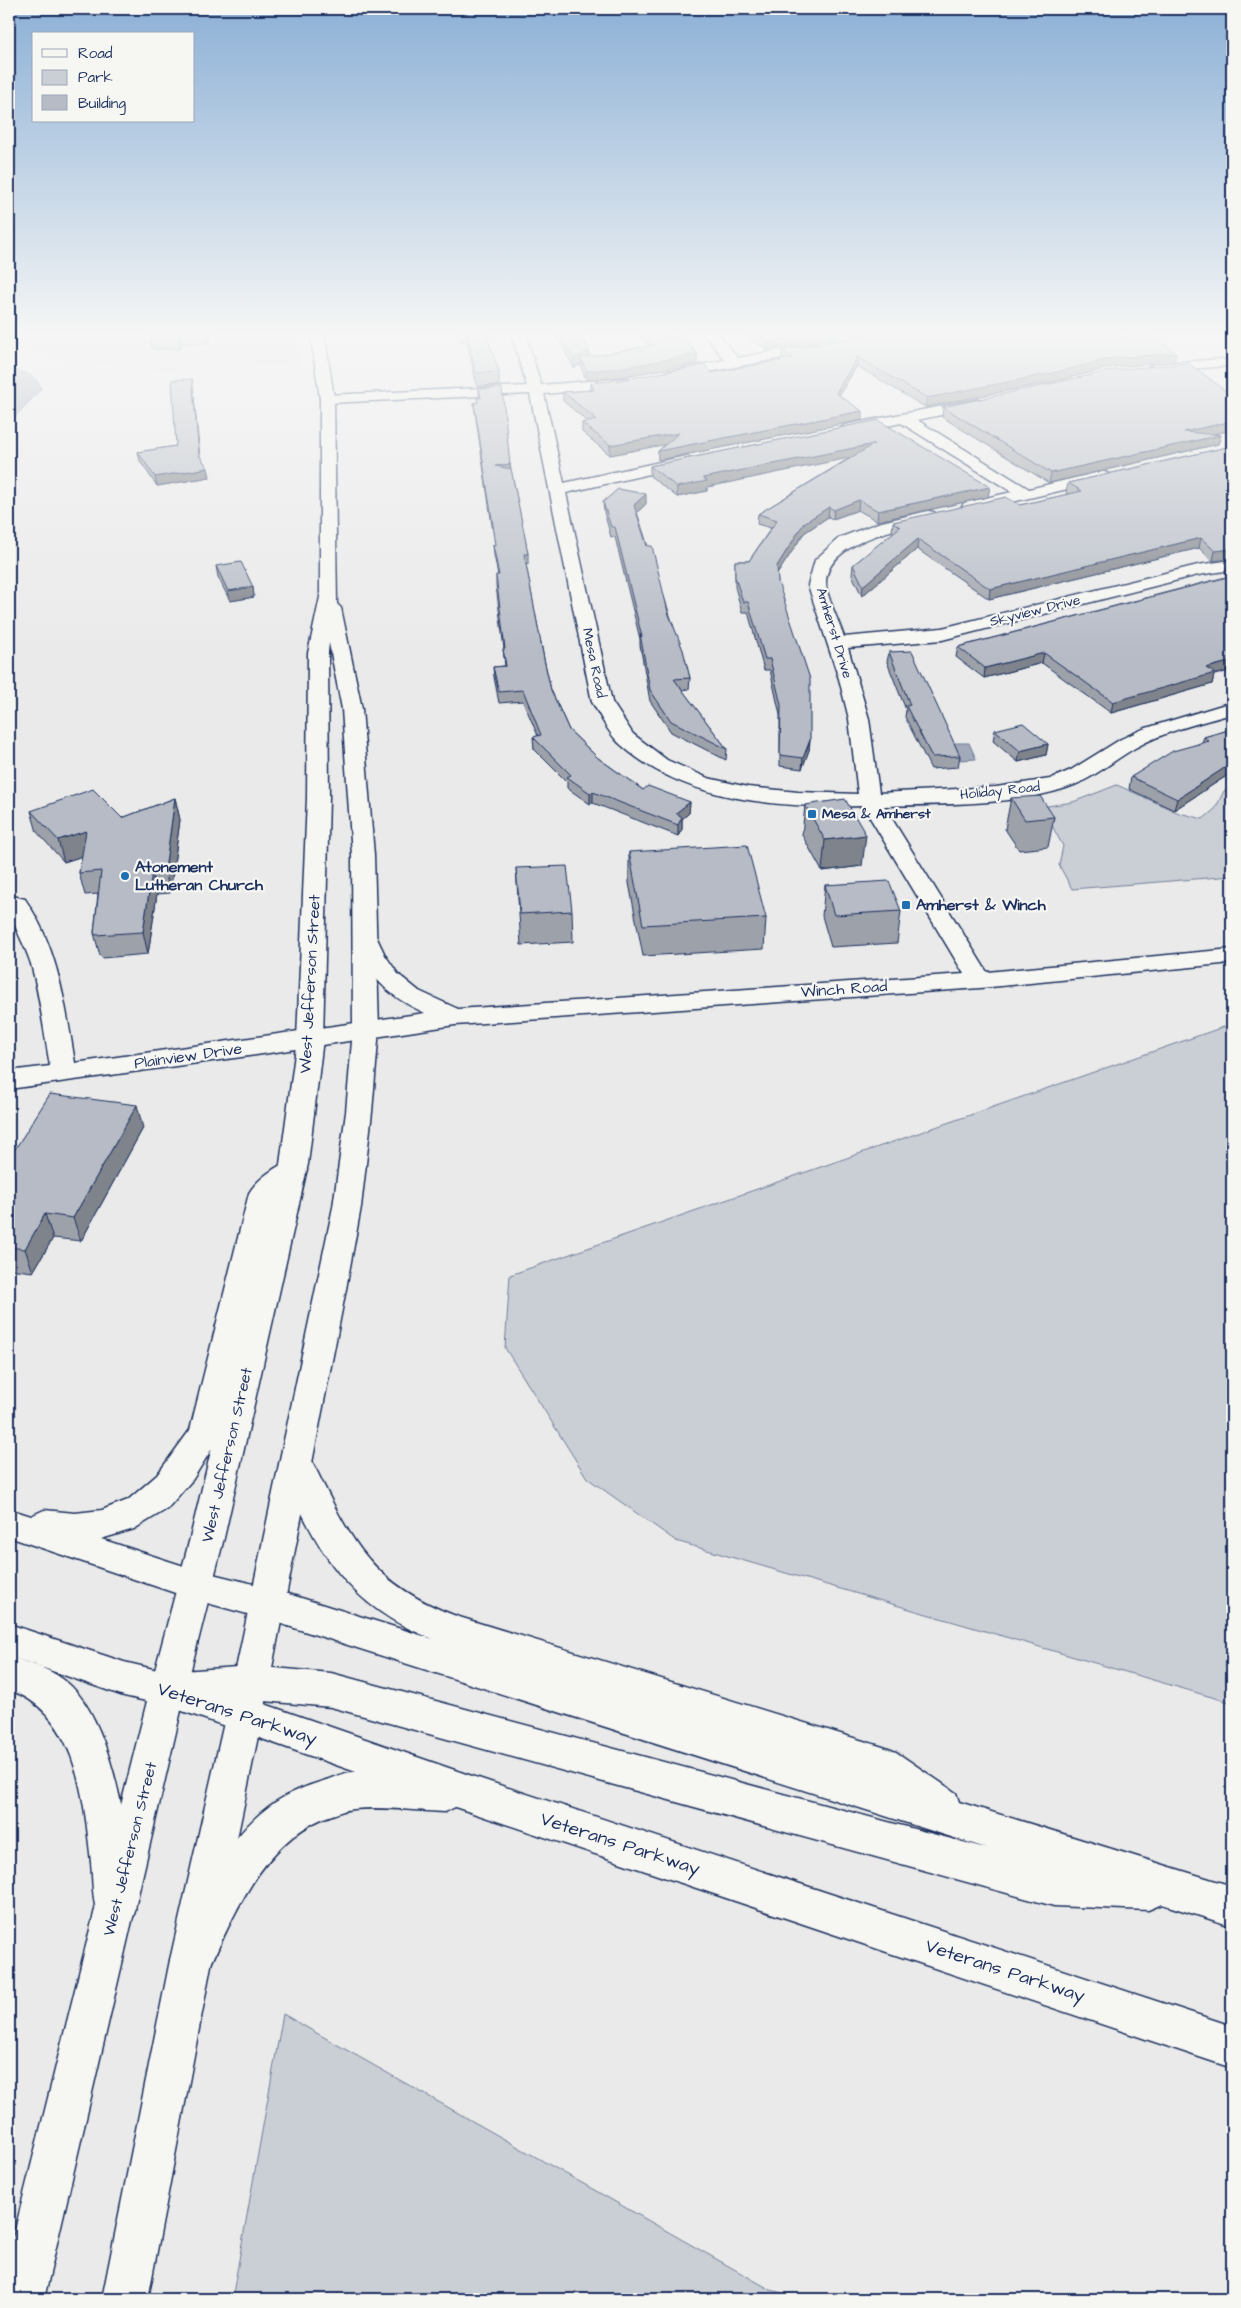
<svg xmlns="http://www.w3.org/2000/svg" width="1241" height="2308" font-family="'Architects Daughter',sans-serif">
<style>
.built{fill:#dadcde}
.green{fill:#caced5;stroke:#727e9a}
.water{fill:#a2aaba;stroke:#6c7995}
.lines{fill:none;stroke-linecap:round;stroke-linejoin:round}
.minor-casing{stroke:#1b2f5e;stroke-width:3}
.major-casing{stroke:#1b2f5e;stroke-width:3}
.highway-casing{stroke:#1b2f5e;stroke-width:3}
.minor{fill:#f6f6f2;fill-rule:evenodd}
.major{fill:#f6f6f2;fill-rule:evenodd}
.highway{fill:#f6f6f2;fill-rule:evenodd}
.wall{fill:#9da1aa;stroke:#1b2f5e}
.shaded-wall{fill:#7f838b;stroke:#1b2f5e}
.building{fill:#b6bbc6;stroke:#1b2f5e}
.poi-dot{fill:#1f6fb2;stroke:#f6f6f2;stroke-width:2}
.labels{text-anchor:middle;dominant-baseline:central;stroke-width:4.5;stroke-linejoin:round;paint-order:stroke}
.far-street-label{font-size:14px;fill:#1b2f5e;stroke:#f6f6f2}
.far-poi-label{font-size:14px;font-weight:bold;fill:#1b2f5e;stroke:#f6f6f2;text-anchor:start}
.poi-label{font-size:16px;font-weight:bold;fill:#1b2f5e;stroke:#f6f6f2;text-anchor:start}
.street-label{font-size:16px;fill:#1b2f5e;stroke:#f6f6f2}
.near-street-label{font-size:19px;fill:#1b2f5e;stroke:#f6f6f2}
</style>
<rect width="100%" height="100%" fill="#e9eae9"/>
<filter id="ink" filterUnits="userSpaceOnUse"><feTurbulence type="fractalNoise" baseFrequency=".02" numOctaves="2"/><feDisplacementMap in="SourceGraphic" scale="10" xChannelSelector="R" yChannelSelector="G"/><feConvolveMatrix kernelMatrix="1 2 1 2 8 2 1 2 1" color-interpolation-filters="sRGB"/></filter>
<g filter="url(#ink)">
<path class="built" d="M 9,330 L 294,330 L 300,365 L 162,370 L 83,362 L 30,352 L 9,345 Z"/>
<path class="green" d="M 1117,785 L 1179,813 L 1203,819 L 1215,809 L 1224,791 L 1232,787 L 1232,876 L 1072,889 L 1059,865 L 1063,846 L 1050,822 L 1035,808 L 1073,802 Z
M 1232,1024 L 1232,1703 L 676,1541 L 587,1478 L 505,1348 L 510,1275 Z
M 283,2014 L 771,2290 L 805,2299 L 232,2299 Z"/>
<path class="water" d="M 9,368 C 24,374 35,372 41,389 L 9,423 Z
M 954,743 L 969,743 L 976,759 L 961,760 Z"/>
<g class="lines">
<g class="minor-casing">
<path id="minor" d="M 510,330 L 524,330 L 541,385 L 628,378 L 635,382 L 628,386 L 544,394 L 564,483 L 687,456 L 695,461 L 693,464 L 566,493 L 612,702 L 633,734 L 667,760 L 708,778 L 748,787 L 798,792 L 858,794 L 849,719 L 839,679 L 808,585 L 815,560 L 839,538 L 878,523 L 928,511 L 934,512 L 936,516 L 934,520 C 902,528 824,541 826,585 C 827,597 840,624 844,637 L 942,628 L 1198,565 L 1232,560 L 1232,570 L 1198,575 L 942,640 L 848,648 L 869,719 L 879,793 L 996,787 L 1050,779 L 1071,770 L 1121,739 L 1143,729 L 1232,702 L 1232,714 C 1199,723 1165,731 1135,748 C 1112,761 1092,780 1066,788 C 1011,806 941,804 884,806 L 987,972 L 1232,949 L 1232,963 L 980,988 L 455,1025 L 256,1055 L 9,1089 L 9,1071 L 50,1066 C 44,1032 40,997 31,964 C 24,941 7,918 9,895 L 25,899 C 58,947 66,1007 75,1063 L 425,1013 C 386,995 369,977 354,937 L 358,932 L 366,930 L 374,932 L 385,955 L 398,974 L 419,991 L 458,1009 L 964,974 L 863,806 C 781,808 683,802 620,744 C 608,733 600,715 592,702 L 530,394 L 327,403 L 320,399 L 327,395 L 527,386 Z
M 701,330 L 715,330 L 738,358 L 819,343 L 826,347 L 819,351 L 670,379 L 665,378 L 663,375 L 665,372 L 725,360 Z
M 1222,359 L 1229,363 L 1227,366 L 1154,372 L 1147,368 L 1154,364 Z
M 979,399 L 986,403 L 984,406 L 917,420 L 1029,489 L 1104,471 L 1112,476 L 1110,479 L 970,512 L 964,511 L 962,507 L 964,503 L 1012,492 L 901,423 L 845,435 L 837,430 L 845,425 Z"/>
</g>
<g class="major-casing">
<path id="major" d="M 310,330 L 324,330 L 334,399 L 337,604 L 341,608 L 362,709 L 374,855 L 379,1029 L 372,1112 L 361,1207 L 346,1289 L 269,1683 L 212,1960 L 148,2299 L 102,2299 L 170,1960 L 233,1683 L 333,1207 L 346,1112 L 353,1029 L 352,855 L 342,709 L 329,643 L 328,653 L 329,798 L 323,1039 L 308,1164 L 224,1538 L 186,1689 L 44,2299 L 9,2299 L 9,2254 L 150,1689 L 190,1538 L 280,1164 L 297,1039 L 307,798 L 308,653 L 320,597 L 320,399 Z"/>
</g>
<g class="highway-casing">
<path id="highway" d="M 293,1160 L 303,1163 L 307,1170 L 303,1177 L 276,1198 L 221,1433 L 216,1442 L 193,1479 L 167,1509 L 134,1529 L 101,1539 L 196,1570 L 266,1587 L 433,1639 C 345,1606 314,1546 280,1463 L 284,1453 L 296,1449 L 308,1453 C 348,1534 365,1582 456,1616 L 883,1747 L 896,1752 L 956,1793 L 959,1802 L 1232,1886 L 1232,1926 L 1162,1904 L 1148,1910 L 1054,1906 L 331,1707 L 253,1700 L 469,1775 L 1232,2026 L 1232,2068 L 455,1807 L 445,1812 C 415,1811 383,1806 354,1809 C 346,1809 339,1813 332,1815 C 263,1838 234,1915 206,1975 L 191,1981 L 176,1975 L 170,1960 C 192,1907 225,1836 274,1803 C 289,1793 306,1786 323,1781 C 333,1778 345,1771 356,1772 L 168,1706 L 124,1696 L 9,1656 L 9,1624 L 124,1662 L 174,1674 L 182,1671 L 251,1666 L 331,1673 L 989,1849 L 266,1619 L 196,1600 L 9,1537 L 9,1509 L 31,1516 L 44,1510 L 75,1513 L 102,1510 L 128,1500 L 157,1475 L 190,1430 L 249,1193 C 257,1179 277,1165 293,1160 Z
M 9,1656 C 30,1663 55,1670 71,1686 C 110,1724 126,1820 132,1873 C 133,1884 137,1900 135,1911 C 134,1916 131,1921 129,1925 L 115,1931 L 101,1925 C 92,1905 93,1883 91,1862 C 84,1800 77,1712 9,1690 Z"/>
</g>
<use href="#minor" class="minor"/>
<use href="#major" class="major"/>
<use href="#highway" class="highway"/>
</g>
<path class="wall" d="M 150,330 L 214,330 L 209,343 L 182,343 L 180,349 L 152,349 L 149,332 Z
M 458,330 L 485,330 L 499,372 L 499,385 L 477,386 L 467,342 L 462,342 Z
M 553,330 L 579,330 L 589,351 L 589,357 L 649,346 L 637,330 L 666,330 L 670,339 L 697,354 L 697,363 L 620,377 L 586,380 L 581,367 L 581,364 L 574,368 Z
M 736,330 L 872,330 L 767,350 Z
M 1120,337 L 1174,362 L 1112,367 L 1052,382 L 925,407 L 857,366 L 839,395 L 862,420 L 658,460 L 658,451 L 666,444 L 610,455 L 582,432 L 582,423 L 588,422 L 563,401 L 563,392 L 591,390 L 591,383 L 712,373 L 782,360 L 781,360 L 782,351 Z
M 192,379 L 200,456 L 210,477 L 157,486 L 140,461 L 138,452 L 176,446 Z
M 479,389 L 510,464 L 528,554 L 528,564 L 526,564 L 544,659 L 551,690 L 569,730 L 598,758 L 643,790 L 690,802 L 689,813 L 682,819 L 682,829 L 678,836 L 593,803 L 590,804 L 567,788 L 567,782 L 534,749 L 533,737 L 538,736 L 523,701 L 499,703 L 494,677 L 493,667 L 505,666 L 503,649 L 504,649 L 496,586 L 496,575 L 498,575 L 494,555 L 493,545 L 495,545 L 475,412 L 474,403 L 478,402 L 479,398 Z
M 943,407 L 1232,430 L 1213,434 L 1221,435 L 1218,444 L 1049,483 L 942,417 Z
M 878,420 L 988,497 L 877,521 L 858,510 L 833,519 L 828,517 L 804,533 L 777,574 L 778,582 L 810,740 L 809,750 L 802,769 L 780,766 L 780,715 L 770,670 L 764,670 L 748,612 L 742,612 L 735,587 L 735,561 L 749,561 L 771,528 L 757,524 L 758,514 L 851,457 L 707,487 L 707,491 L 677,497 L 650,476 L 650,466 Z
M 1232,446 L 1232,559 L 1213,561 L 1199,548 L 989,599 L 917,549 L 862,596 L 852,575 L 853,565 L 893,533 L 892,532 L 893,522 L 1020,505 L 1069,494 L 1066,493 L 1068,483 Z
M 603,502 L 646,504 L 637,512 L 690,678 L 689,689 L 682,690 L 727,749 L 726,760 L 671,732 L 650,701 L 640,645 L 640,639 L 615,537 L 611,537 L 604,512 Z
M 1232,562 L 1232,670 L 1214,675 L 1212,684 L 1111,713 L 1042,663 L 984,678 L 956,657 L 958,647 L 1229,576 L 1225,573 L 1228,563 Z
M 216,566 L 253,587 L 254,597 L 230,601 L 218,577 Z
M 889,652 L 960,756 L 958,767 L 931,769 L 905,717 L 906,710 L 887,662 Z
M 1232,729 L 1232,773 L 1228,775 L 1174,810 L 1129,789 L 1131,777 L 1202,742 L 1204,737 Z
M 995,730 L 1048,744 L 1046,755 L 1018,762 L 993,741 Z
M 175,798 L 180,820 L 170,893 L 157,894 L 148,954 L 102,958 L 100,956 L 94,933 L 98,894 L 85,895 L 79,873 L 82,856 L 64,862 L 37,832 L 31,811 L 122,818 Z
M 1011,798 L 1054,817 L 1048,847 L 1019,850 L 1005,829 Z
M 805,805 L 862,866 L 822,871 L 802,835 Z
M 629,852 L 766,918 L 764,949 L 643,956 L 629,883 Z
M 516,868 L 572,911 L 573,942 L 521,945 Z
M 825,885 L 901,911 L 897,943 L 831,947 L 822,916 Z
M 143,1128 L 81,1241 L 53,1238 L 33,1272 L 9,1269 L 9,1154 L 12,1154 Z"/>
<path class="shaded-wall" d="M 178,330 L 180,330 L 182,343 L 180,349 L 177,332 Z
M 207,330 L 214,330 L 209,343 Z
M 828,330 L 872,330 L 767,350 L 768,342 Z
M 589,351 L 590,360 L 581,358 L 581,364 L 574,368 L 574,359 Z
M 1176,353 L 1174,362 L 1112,367 L 1052,382 L 925,407 L 927,398 L 1113,358 Z
M 697,354 L 697,363 L 620,377 L 586,380 L 586,371 Z
M 857,357 L 857,366 L 835,402 L 836,393 Z
M 192,379 L 193,387 L 200,464 L 199,455 Z
M 862,411 L 862,420 L 658,460 L 658,451 Z
M 1232,421 L 1232,430 L 1181,441 L 1184,432 Z
M 679,433 L 679,442 L 610,455 L 610,445 Z
M 1221,435 L 1218,444 L 1049,483 L 1051,473 Z
M 874,444 L 873,453 L 707,487 L 707,491 L 677,497 L 677,487 L 703,478 Z
M 510,464 L 511,473 L 496,466 Z
M 208,468 L 210,477 L 157,486 L 155,477 Z
M 990,487 L 988,497 L 877,521 L 878,511 Z
M 646,494 L 646,504 L 634,515 L 634,505 Z
M 859,500 L 858,510 L 833,519 L 834,510 Z
M 829,507 L 828,517 L 804,533 L 776,576 L 777,566 L 804,523 Z
M 1201,538 L 1199,548 L 989,599 L 990,589 Z
M 918,539 L 917,549 L 862,596 L 863,586 Z
M 1232,549 L 1232,559 L 1213,561 L 1215,551 Z
M 253,587 L 254,597 L 230,601 L 228,591 Z
M 1044,653 L 1042,663 L 984,678 L 985,668 Z
M 1232,661 L 1232,670 L 1214,675 L 1212,684 L 1111,713 L 1113,702 L 1206,668 Z
M 810,740 L 809,750 L 802,769 L 803,758 Z
M 1048,744 L 1046,755 L 1018,762 L 1020,751 Z
M 1232,763 L 1232,773 L 1228,775 L 1174,810 L 1177,799 Z
M 593,792 L 593,803 L 590,804 L 590,793 Z
M 175,798 L 180,820 L 170,893 L 165,870 Z
M 690,802 L 689,813 L 682,819 L 682,829 L 678,836 L 678,825 L 676,813 Z
M 86,831 L 92,853 L 64,862 L 58,840 Z
M 866,835 L 862,866 L 822,871 L 825,840 Z
M 152,872 L 157,894 L 148,954 L 143,932 Z
M 137,1105 L 143,1128 L 81,1241 L 73,1218 Z
M 45,1214 L 53,1238 L 33,1272 L 25,1249 Z"/>
<path class="building" d="M 150,330 L 178,330 L 177,332 L 149,332 Z
M 466,330 L 485,330 L 499,372 L 476,373 Z
M 557,330 L 579,330 L 589,351 L 574,359 Z
M 643,330 L 666,330 L 670,339 L 682,334 L 697,354 L 620,368 L 586,371 L 581,358 L 654,345 Z
M 750,330 L 828,330 L 768,342 Z
M 888,330 L 1110,330 L 1120,337 L 1150,334 L 1176,353 L 1113,358 L 1053,373 L 927,398 L 857,357 L 836,393 L 862,411 L 658,451 L 679,433 L 610,445 L 582,423 L 597,420 L 563,392 L 594,390 L 591,383 L 620,380 L 705,365 L 712,373 L 793,358 L 782,351 Z
M 1189,363 L 1232,396 L 1232,421 L 1184,432 L 1221,435 L 1051,473 L 943,407 L 1114,370 Z
M 192,379 L 199,455 L 208,468 L 155,477 L 138,452 L 176,446 L 172,380 Z
M 502,388 L 510,464 L 496,466 L 511,469 L 524,532 L 528,554 L 524,554 L 544,659 L 551,690 L 569,730 L 598,758 L 643,790 L 648,786 L 690,802 L 676,813 L 682,817 L 678,825 L 593,792 L 590,793 L 567,777 L 571,775 L 533,737 L 541,735 L 523,690 L 499,692 L 493,667 L 506,666 L 503,649 L 505,649 L 496,575 L 499,575 L 493,545 L 496,545 L 474,403 L 478,402 L 477,398 L 481,398 L 479,389 Z
M 878,420 L 990,487 L 878,511 L 859,500 L 834,510 L 829,507 L 804,523 L 777,566 L 778,582 L 810,679 L 810,740 L 803,758 L 780,755 L 781,705 L 770,659 L 765,659 L 748,602 L 743,602 L 735,577 L 735,561 L 749,561 L 777,520 L 758,514 L 874,444 L 703,478 L 707,481 L 677,487 L 650,466 Z
M 1232,446 L 1232,549 L 1215,551 L 1201,538 L 990,589 L 918,539 L 863,586 L 853,565 L 900,527 L 893,522 L 1006,497 L 1020,505 L 1082,491 L 1068,483 Z
M 618,489 L 646,494 L 634,505 L 647,546 L 652,546 L 668,612 L 683,650 L 690,678 L 674,679 L 727,749 L 671,721 L 650,690 L 640,634 L 642,637 L 615,527 L 611,527 L 603,502 Z
M 241,562 L 253,587 L 228,591 L 216,566 Z
M 1232,562 L 1232,567 L 1228,563 Z
M 1232,576 L 1232,661 L 1206,668 L 1215,673 L 1113,702 L 1044,653 L 985,668 L 958,647 Z
M 912,651 L 960,756 L 932,757 L 906,706 L 910,705 L 889,652 Z
M 1023,723 L 1048,744 L 1020,751 L 995,730 Z
M 1232,729 L 1232,763 L 1177,799 L 1131,777 L 1173,751 L 1209,741 L 1204,737 Z
M 93,789 L 122,818 L 175,798 L 165,870 L 152,872 L 143,932 L 96,935 L 94,933 L 101,871 L 79,873 L 86,831 L 58,840 L 31,811 Z
M 1040,796 L 1054,817 L 1025,820 L 1011,798 Z
M 845,799 L 866,835 L 825,840 L 805,805 Z
M 747,845 L 766,918 L 643,925 L 629,852 Z
M 567,866 L 572,911 L 520,914 L 516,868 Z
M 889,881 L 901,911 L 834,915 L 825,885 Z
M 50,1094 L 137,1105 L 73,1218 L 45,1214 L 25,1249 L 9,1247 L 9,1154 L 12,1154 Z"/>
</g>
<linearGradient id="sky" x2="0" y2="1"><stop stop-color="#8cb0d6"/><stop offset="0.51" stop-color="#f5f6f5"/><stop offset="1" stop-color="#f5f6f5" stop-opacity="0"/></linearGradient>
<rect width="1241" height="653" fill="url(#sky)"/>
<g class="poi-dot">
<rect x="807" y="809" width="10" height="10" rx="2.5"/>
<circle cx="125" cy="876" r="5"/>
<rect x="901" y="900" width="10" height="10" rx="2.5"/>
</g>
<g class="labels">
<g class="far-street-label">
<text transform="translate(1035 611) rotate(-14)">Skyview Drive</text>
<text transform="translate(834 633) rotate(73)">Amherst Drive</text>
<text transform="translate(594 663) rotate(78)">Mesa Road</text>
<text transform="translate(1000 791) rotate(-6)">Holiday Road</text>
</g>
<g class="far-poi-label">
<text x="822" y="814">Mesa &amp; Amherst</text>
</g>
<g class="poi-label">
<text x="135" y="867">Atonement<tspan x="135" dy="18">Lutheran Church</tspan></text>
<text x="916" y="905">Amherst &amp; Winch</text>
</g>
<g class="street-label">
<text transform="translate(310 984) rotate(-87)">West Jefferson Street</text>
<text transform="translate(844 989) rotate(-4)">Winch Road</text>
<text transform="translate(188 1056) rotate(-8)">Plainview Drive</text>
<text transform="translate(227 1455) rotate(-77)">West Jefferson Street</text>
<text transform="translate(130 1849) rotate(-76)">West Jefferson Street</text>
</g>
<g class="near-street-label">
<text transform="translate(237 1714) rotate(18)">Veterans Parkway</text>
<text transform="translate(620 1844) rotate(18)">Veterans Parkway</text>
<text transform="translate(1005 1971) rotate(18)">Veterans Parkway</text>
</g>
</g>
<rect width="1241" height="2308" fill="none" stroke="#f6f6f2" stroke-width="30"/>
<rect x="15" y="15" width="1211" height="2278" fill="none" stroke="#1b2f5e" stroke-width="2" filter="url(#ink)"/>
<rect x="32" y="32" width="162" height="90" fill="#f6f6f2" stroke="#9ea6b7"/>
<rect x="42" y="49" width="25" height="8" fill="#f6f6f2" stroke="#9ea6b7"/>
<text x="78" y="58" font-size="15" fill="#1b2f5e">Road</text>
<rect x="42" y="70" width="25" height="15" fill="#caced5" stroke="#9ea6b7"/>
<text x="78" y="82" font-size="15" fill="#1b2f5e">Park</text>
<rect x="42" y="95" width="25" height="15" fill="#b6bbc6" stroke="#9ea6b7"/>
<text x="78" y="108" font-size="15" fill="#1b2f5e">Building</text>
</svg>
